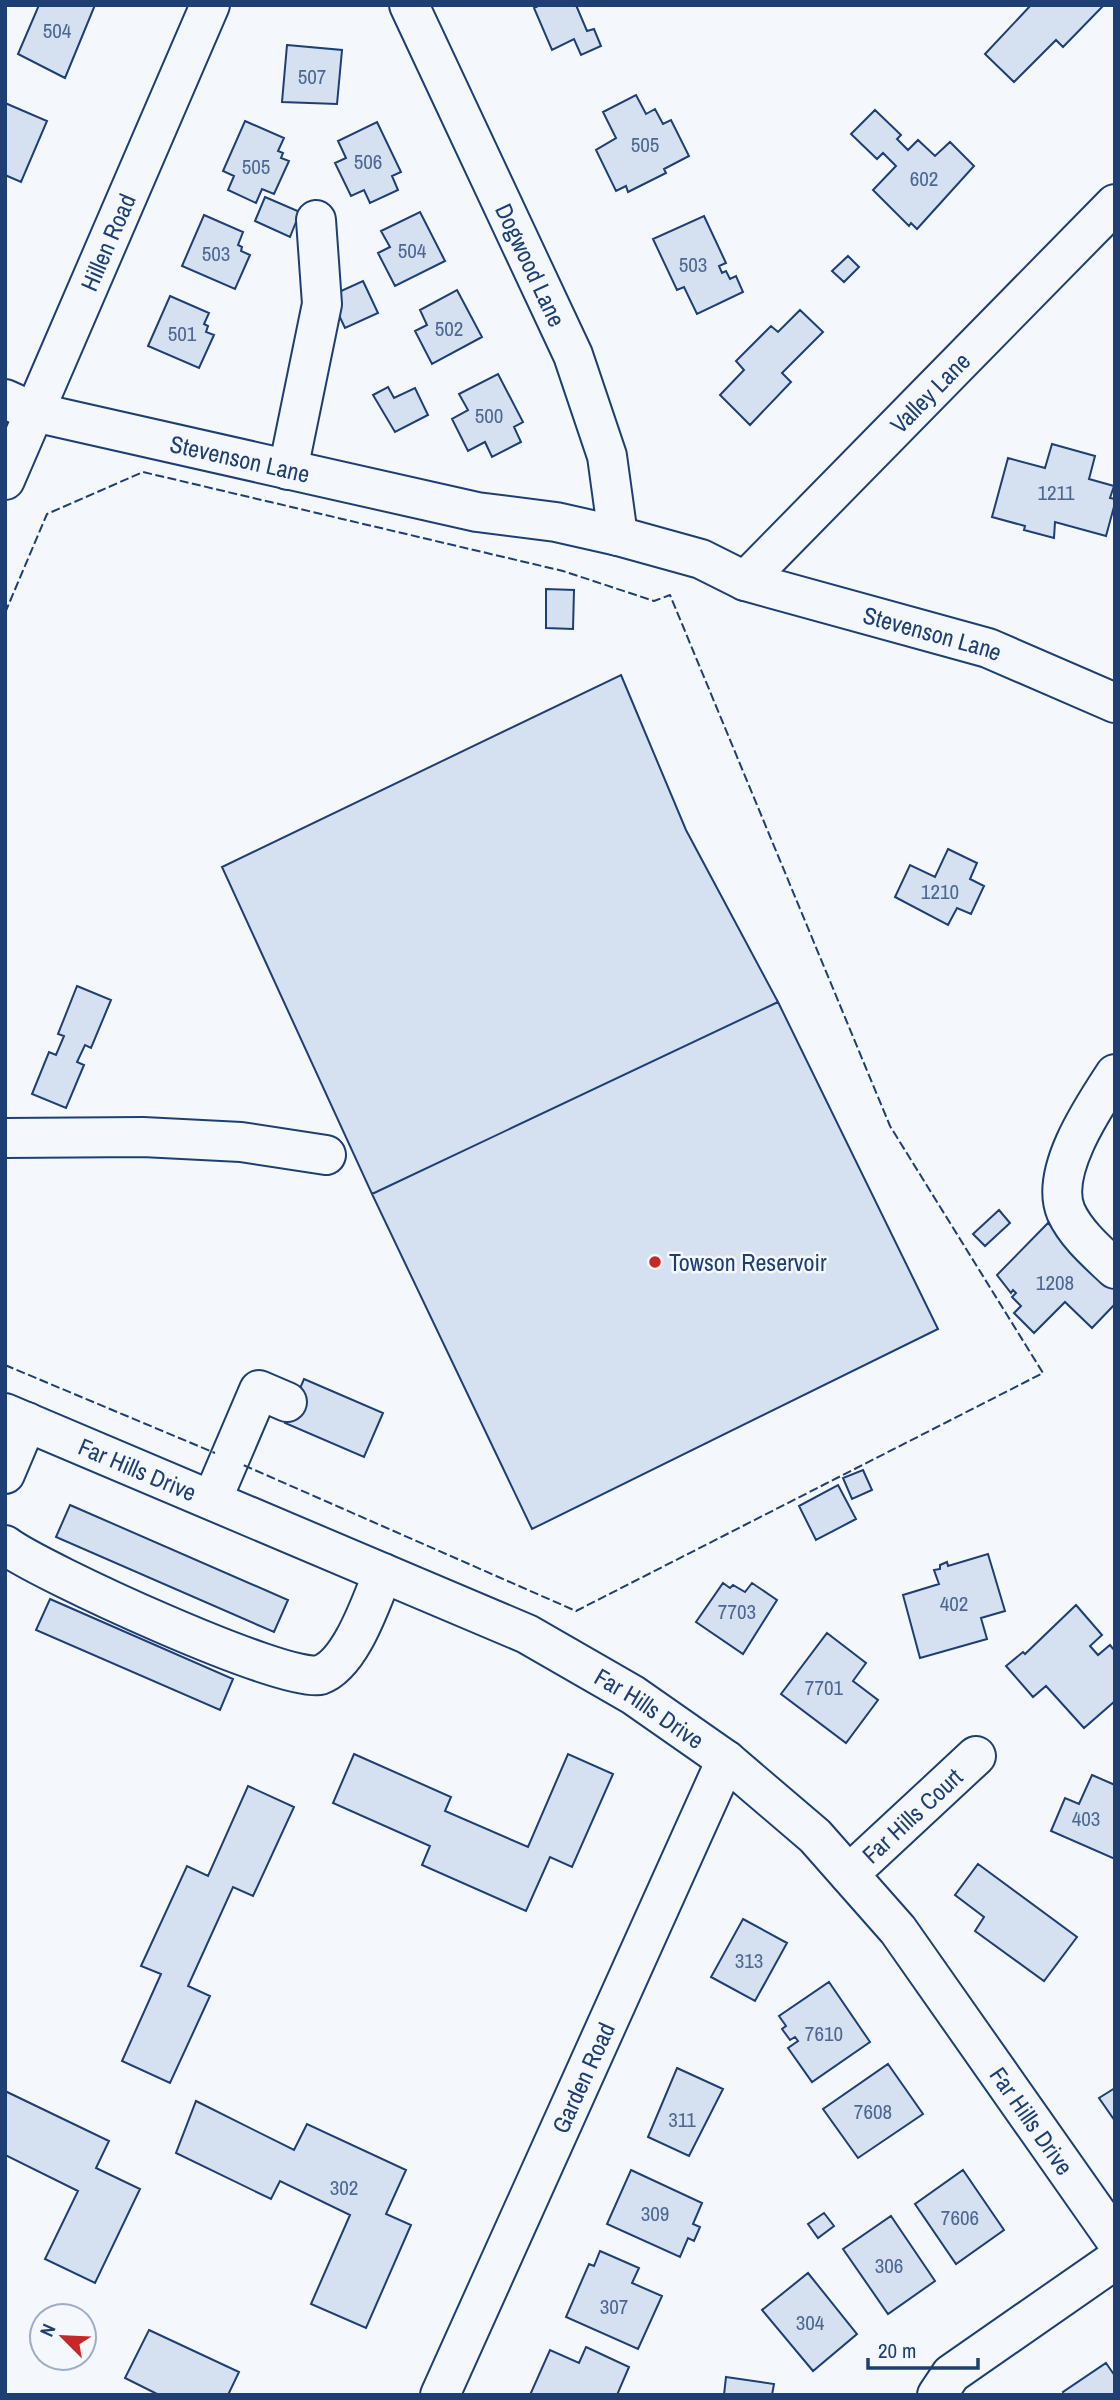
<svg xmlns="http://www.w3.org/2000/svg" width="1120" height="2400" font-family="'Archivo Narrow',sans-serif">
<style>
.building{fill:#d5e0f0;stroke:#1d3f73;stroke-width:2}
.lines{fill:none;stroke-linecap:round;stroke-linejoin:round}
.minor-casing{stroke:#1d3f73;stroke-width:42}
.minor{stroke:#f4f7fb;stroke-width:38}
.fence{stroke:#1d3f73;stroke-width:2;stroke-dasharray:9 3.5;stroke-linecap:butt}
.poi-dot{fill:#c62828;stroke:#f4f7fb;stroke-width:2.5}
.labels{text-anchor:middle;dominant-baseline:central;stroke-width:5;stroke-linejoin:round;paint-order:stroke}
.number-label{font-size:21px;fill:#4b6792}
.street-label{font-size:24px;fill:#1d3f73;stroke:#f4f7fb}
.poi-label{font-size:24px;fill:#1d3f73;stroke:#f4f7fb;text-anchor:start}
</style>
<rect width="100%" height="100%" fill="#f4f7fb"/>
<path class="building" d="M 39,5 L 95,5 L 65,78 L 18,54 Z
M 540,5 L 576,5 L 587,31 L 594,29 L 601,46 L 581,55 L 574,39 L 552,50 L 534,8 Z
M 1031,5 L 1104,5 L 1063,47 L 1056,40 L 1014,82 L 985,54 Z
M 287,45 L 342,50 L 337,104 L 282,102 Z
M 636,95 L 646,114 L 655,109 L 663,124 L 671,120 L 689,156 L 664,169 L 666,173 L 628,192 L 626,186 L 616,191 L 596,150 L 616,138 L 603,112 Z
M 5,103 L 47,121 L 21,182 L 5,175 Z
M 875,110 L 901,135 L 897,139 L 908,150 L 918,140 L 935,156 L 950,142 L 974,166 L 917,229 L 911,223 L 909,226 L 873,190 L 896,166 L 883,153 L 877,159 L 851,134 Z
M 245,121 L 284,138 L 278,151 L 283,153 L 281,158 L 289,161 L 274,194 L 262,189 L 256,203 L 228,190 L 234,176 L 223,171 Z
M 377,122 L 401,172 L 392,176 L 398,190 L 370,203 L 364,190 L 351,196 L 335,163 L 346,158 L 338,141 Z
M 265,197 L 300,212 L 290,237 L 255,221 Z
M 420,212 L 445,261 L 395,286 L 378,253 L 390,247 L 381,231 Z
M 204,215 L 243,232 L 238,245 L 242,247 L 241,251 L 250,255 L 235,289 L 182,266 Z
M 704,216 L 726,263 L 719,266 L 722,273 L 726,271 L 730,279 L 736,276 L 743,292 L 697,314 L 684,287 L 677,290 L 653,239 Z
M 848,256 L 859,267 L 844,282 L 832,271 Z
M 363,281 L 378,313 L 345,328 L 330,296 Z
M 457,290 L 482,337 L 432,364 L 415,331 L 427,325 L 420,310 Z
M 170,296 L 209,313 L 204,324 L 208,326 L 206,332 L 214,335 L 199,368 L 148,346 Z
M 800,310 L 823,332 L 782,373 L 791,382 L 750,425 L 720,395 L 744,370 L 736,361 L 771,326 L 778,332 Z
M 498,374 L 523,422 L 514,427 L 521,442 L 492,457 L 485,442 L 468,451 L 452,419 L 468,410 L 459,394 Z
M 388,387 L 394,398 L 415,388 L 428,415 L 395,432 L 373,395 Z
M 1052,444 L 1095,456 L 1089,479 L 1114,486 L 1110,498 L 1115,499 L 1115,503 L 1106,536 L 1055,522 L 1054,538 L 1024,530 L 1025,526 L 992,517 L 1008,458 L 1045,468 Z
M 546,589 L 574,590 L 573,629 L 546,628 Z
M 621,675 L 686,830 L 778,1002 L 372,1194 L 222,867 Z
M 948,849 L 977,863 L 970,879 L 984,886 L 971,914 L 957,908 L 948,925 L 895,897 L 910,865 L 935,877 Z
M 77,986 L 111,1000 L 91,1048 L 85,1045 L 77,1062 L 84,1065 L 66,1108 L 32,1094 L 49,1052 L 56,1055 L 64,1036 L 58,1034 Z
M 778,1002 L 938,1329 L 532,1529 L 372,1194 Z
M 999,1210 L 1010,1223 L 985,1246 L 973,1234 Z
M 1048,1223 L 1115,1288 L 1115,1304 L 1092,1328 L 1065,1302 L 1034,1333 L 1014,1313 L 1021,1306 L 1012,1297 L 1016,1293 L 1013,1290 L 1011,1293 L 997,1275 Z
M 304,1379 L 383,1413 L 364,1457 L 285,1423 Z
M 863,1470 L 872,1490 L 852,1499 L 843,1478 Z
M 838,1485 L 856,1519 L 816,1540 L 799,1506 Z
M 70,1505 L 288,1600 L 274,1632 L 56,1537 Z
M 988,1554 L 1005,1611 L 981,1618 L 987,1639 L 920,1658 L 903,1595 L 939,1584 L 934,1570 L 940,1569 L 940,1565 L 947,1562 L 948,1566 Z
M 723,1583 L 730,1588 L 733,1585 L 745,1592 L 752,1583 L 777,1600 L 743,1654 L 696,1622 Z
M 50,1599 L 233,1679 L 220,1710 L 36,1630 Z
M 1076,1605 L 1102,1635 L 1090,1646 L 1098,1655 L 1110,1645 L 1115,1651 L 1115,1701 L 1084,1728 L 1046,1686 L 1033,1697 L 1006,1666 L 1023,1652 L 1025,1654 Z
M 827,1633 L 866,1663 L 853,1681 L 878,1700 L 846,1743 L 781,1694 Z
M 354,1754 L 451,1797 L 445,1811 L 528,1847 L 568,1754 L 613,1774 L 572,1867 L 550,1857 L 526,1911 L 422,1865 L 430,1846 L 333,1803 Z
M 1092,1775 L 1115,1785 L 1115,1859 L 1051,1831 L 1065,1798 L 1079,1804 Z
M 248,1786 L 294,1807 L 253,1896 L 233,1887 L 188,1986 L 210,1996 L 170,2083 L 122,2061 L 161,1974 L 141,1966 L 187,1866 L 208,1876 Z
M 978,1864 L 1077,1937 L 1044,1981 L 975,1931 L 984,1917 L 955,1895 Z
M 743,1919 L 787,1943 L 755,2001 L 711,1977 Z
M 829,1982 L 870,2042 L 812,2082 L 788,2048 L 798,2041 L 795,2037 L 790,2040 L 782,2029 L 786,2026 L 779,2016 Z
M 888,2064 L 923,2114 L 858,2158 L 823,2109 Z
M 677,2068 L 723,2089 L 689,2156 L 648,2137 Z
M 1115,2088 L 1115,2121 L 1099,2098 Z
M 5,2091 L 109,2141 L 96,2168 L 140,2189 L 95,2283 L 45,2259 L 78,2191 L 5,2155 Z
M 196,2101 L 294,2150 L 307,2124 L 406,2170 L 386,2214 L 411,2225 L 366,2328 L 311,2304 L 350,2215 L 280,2181 L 271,2199 L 176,2153 Z
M 631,2170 L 702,2203 L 693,2224 L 700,2227 L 694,2241 L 688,2238 L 680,2257 L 607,2224 Z
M 963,2170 L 1004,2230 L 956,2264 L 915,2204 Z
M 824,2213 L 834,2226 L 818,2238 L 808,2224 Z
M 891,2216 L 935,2281 L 888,2314 L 843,2249 Z
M 600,2251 L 639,2268 L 632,2283 L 662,2296 L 638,2349 L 566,2317 L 589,2264 L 594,2266 Z
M 808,2273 L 857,2334 L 813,2371 L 762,2310 Z
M 149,2330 L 239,2372 L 228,2395 L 159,2395 L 125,2378 Z
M 586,2347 L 629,2367 L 617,2395 L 530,2395 L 550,2350 L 579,2363 Z
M 1106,2363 L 1115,2376 L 1115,2395 L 1064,2395 L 1063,2392 Z
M 726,2377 L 774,2384 L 772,2395 L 724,2395 Z"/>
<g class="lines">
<g class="minor-casing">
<g id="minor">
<path id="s1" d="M 409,5 L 573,355 L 607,456 L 618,536"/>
<path id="s2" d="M 5,399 L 34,412 L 477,512 L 556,522 L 618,536 L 701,559 L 745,581 L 988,648 L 1115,703"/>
<path d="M 288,470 L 322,304 L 316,220"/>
<path id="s3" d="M 5,480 L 210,5"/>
<path id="s4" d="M 745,581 L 1115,204"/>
<path d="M 1115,1074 C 1094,1106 1049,1172 1066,1212 C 1076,1234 1097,1252 1115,1269"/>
<path d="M 5,1138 L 143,1137 L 241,1142 L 326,1155"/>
<path id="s5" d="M 5,1413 L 527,1634 L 633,1695 L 726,1760 L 815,1836 L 898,1930 L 1115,2239"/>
<path d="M 5,1474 L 27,1422"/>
<path d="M 212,1500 L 259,1390 L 287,1402"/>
<path d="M 5,1545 C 39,1571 287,1685 320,1675 C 351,1664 371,1602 383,1573"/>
<path id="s6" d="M 849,1874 L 976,1756"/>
<path id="s7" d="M 440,2395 L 726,1760"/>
<path d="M 937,2395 L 951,2374 L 1115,2260"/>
</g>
</g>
<use href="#minor" class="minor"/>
<path class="fence" d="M 5,613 L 47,514 L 143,472 L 563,571 L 654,601 L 670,595 L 890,1126 L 1043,1373 L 576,1611 L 241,1464
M 5,1365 L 215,1453"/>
</g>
<circle class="poi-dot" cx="655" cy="1262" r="7"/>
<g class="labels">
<g class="number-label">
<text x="57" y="30">504</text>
<text x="312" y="76">507</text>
<text x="645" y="144">505</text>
<text x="368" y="161">506</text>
<text x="256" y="166">505</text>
<text x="924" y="178">602</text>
<text x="412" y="250">504</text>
<text x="216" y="253">503</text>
<text x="693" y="264">503</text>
<text x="449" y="328">502</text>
<text x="182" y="333">501</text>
<text x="489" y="415">500</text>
<text x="1056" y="492">1211</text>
<text x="940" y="891">1210</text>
<text x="1055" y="1282">1208</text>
<text x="954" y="1603">402</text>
<text x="737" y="1611">7703</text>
<text x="824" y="1687">7701</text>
<text x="1086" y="1818">403</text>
<text x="749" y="1960">313</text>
<text x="824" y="2033">7610</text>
<text x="873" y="2111">7608</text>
<text x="682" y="2119">311</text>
<text x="344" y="2187">302</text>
<text x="655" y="2213">309</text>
<text x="960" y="2217">7606</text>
<text x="889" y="2265">306</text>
<text x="614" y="2306">307</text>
<text x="810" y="2322">304</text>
</g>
<g class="street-label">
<text stroke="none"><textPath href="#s3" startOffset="259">Hillen Road</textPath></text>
<text stroke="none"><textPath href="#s1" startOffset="287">Dogwood Lane</textPath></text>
<text stroke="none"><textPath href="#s4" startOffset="264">Valley Lane</textPath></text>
<text stroke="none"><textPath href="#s2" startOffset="243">Stevenson Lane</textPath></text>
<text stroke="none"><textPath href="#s2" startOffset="959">Stevenson Lane</textPath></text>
<text stroke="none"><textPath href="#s5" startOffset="144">Far Hills Drive</textPath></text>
<text stroke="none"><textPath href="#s5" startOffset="710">Far Hills Drive</textPath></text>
<text stroke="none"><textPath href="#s6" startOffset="86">Far Hills Court</textPath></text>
<text stroke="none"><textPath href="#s7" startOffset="348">Garden Road</textPath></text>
<text stroke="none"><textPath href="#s5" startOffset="1278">Far Hills Drive</textPath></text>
</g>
<g class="poi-label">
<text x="669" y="1262">Towson Reservoir</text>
</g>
</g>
<rect width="1120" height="2400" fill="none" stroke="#1d3f73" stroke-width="14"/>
<g transform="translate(63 2337) rotate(294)"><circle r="33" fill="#f4f7fb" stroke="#9eadc5" stroke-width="2"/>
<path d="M0-5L12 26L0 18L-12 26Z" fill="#c62828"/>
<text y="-10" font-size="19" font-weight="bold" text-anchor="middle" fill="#1d3f73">N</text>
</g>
<path d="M868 2358v10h110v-10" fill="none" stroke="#1d3f73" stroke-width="3.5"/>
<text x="878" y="2358" font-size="21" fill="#1d3f73" stroke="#f4f7fb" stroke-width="5" paint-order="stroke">20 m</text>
</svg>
